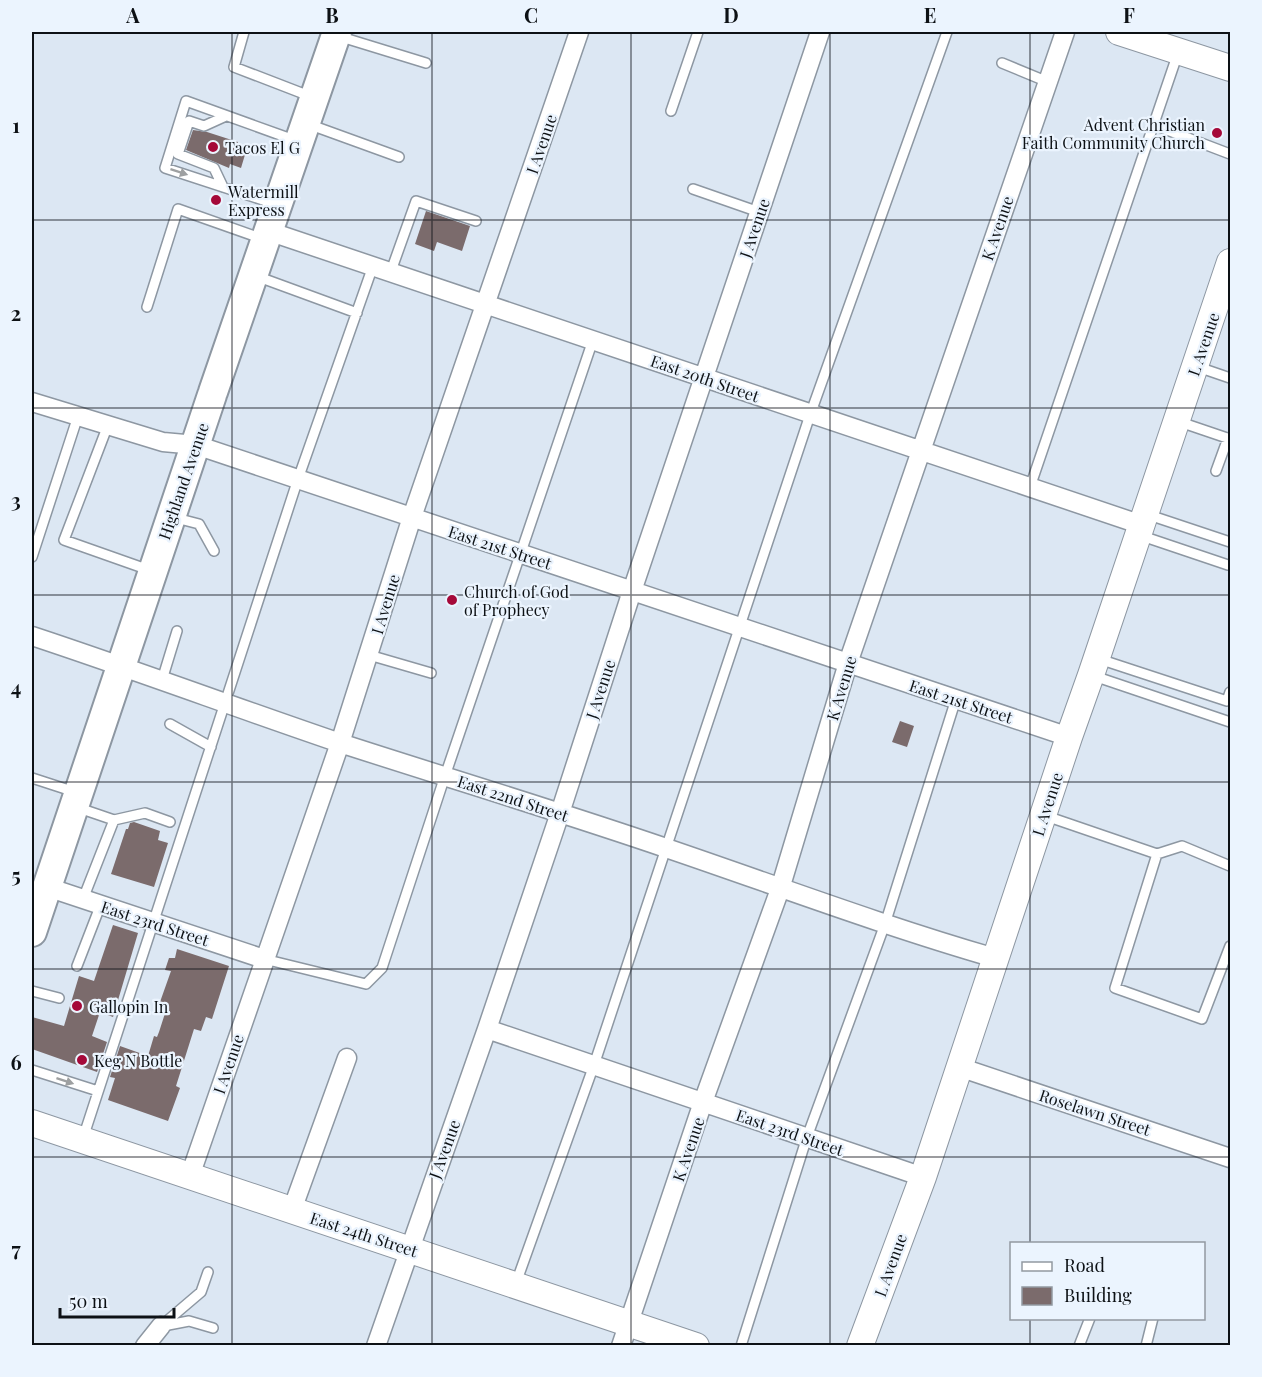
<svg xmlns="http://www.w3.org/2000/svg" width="1262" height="1377" font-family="'Playfair Display',serif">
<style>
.building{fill:#7b6b6c}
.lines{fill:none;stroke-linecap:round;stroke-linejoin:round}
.lane-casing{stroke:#8d97a2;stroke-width:12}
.street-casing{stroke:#8d97a2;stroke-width:21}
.secondary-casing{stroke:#8d97a2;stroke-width:28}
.primary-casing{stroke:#8d97a2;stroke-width:32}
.lane{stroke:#fff;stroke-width:9}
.street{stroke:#fff;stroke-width:18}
.secondary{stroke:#fff;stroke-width:26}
.primary{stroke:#fff;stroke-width:28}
.oneway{fill:#9ea0a1}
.grid{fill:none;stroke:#0d1115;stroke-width:1.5;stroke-opacity:0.55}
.poi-dot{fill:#a50939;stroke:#ebf4fe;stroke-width:2}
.labels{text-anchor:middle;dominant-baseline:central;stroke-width:4.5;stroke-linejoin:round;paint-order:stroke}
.poi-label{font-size:16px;fill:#0d1115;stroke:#ebf4fe;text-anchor:start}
.street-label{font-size:16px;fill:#0d1115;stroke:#ebf4fe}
.neatline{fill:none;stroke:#0d1115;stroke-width:2}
.grid-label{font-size:20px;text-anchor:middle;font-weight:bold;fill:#0d1115}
</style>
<rect width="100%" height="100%" fill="#dce7f3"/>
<path class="building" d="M 193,130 L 207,132 L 238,142 L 237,145 L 247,148 L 241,168 L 230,164 L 229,168 L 186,150 Z
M 426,211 L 470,226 L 462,251 L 437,242 L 434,251 L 415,244 Z
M 900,721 L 914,726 L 907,747 L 892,742 Z
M 134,822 L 160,831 L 158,840 L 168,843 L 154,887 L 111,874 L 126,829 L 128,829 L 130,823 Z
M 113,925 L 138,933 L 113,1017 L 100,1012 L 92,1036 L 107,1042 L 97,1072 L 32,1049 L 32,1017 L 64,1026 L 79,976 L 94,981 Z
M 177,949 L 229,966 L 212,1019 L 206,1017 L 201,1031 L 194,1029 L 176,1086 L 180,1088 L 168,1121 L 108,1100 L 115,1078 L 110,1077 L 120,1046 L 148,1056 L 154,1036 L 157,1037 L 159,1032 L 168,1004 L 160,1002 L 171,971 L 165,970 L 169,958 L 175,958 Z"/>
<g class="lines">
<g class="lane-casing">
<path id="lane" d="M 244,32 L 234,67 L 312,97
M 338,36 L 426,63
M 1002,63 L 1048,82
M 671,111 L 698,32
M 308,124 L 399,157
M 1154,125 L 1230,154
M 223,187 L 214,168 L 178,154 L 189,121 L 204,126 L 226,116
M 693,189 L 759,212
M 275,204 L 165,168 L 186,101 L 297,141
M 391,271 L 416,201 L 476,221
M 256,276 L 357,313
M 147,307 L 178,209 L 263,239
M 1198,367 L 1230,378
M 1177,421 L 1230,439
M 108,425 L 64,540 L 149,570
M 1216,471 L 1228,438
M 1030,487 L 1178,53
M 1146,514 L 1230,542
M 176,518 L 199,524 L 214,551
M 1139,535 L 1228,565
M 32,557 L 78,416
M 369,655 L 431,673
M 1099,659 L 1227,701 L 1230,692
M 1094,676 L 1230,722
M 162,680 L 177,631
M 170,724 L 211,747
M 32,778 L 75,792
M 76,807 L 114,820
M 1046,816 L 1157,854 L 1115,988 L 1202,1019 L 1230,946
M 1157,854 L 1182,846 L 1230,866
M 83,899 L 114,820 L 145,813 L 170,822
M 264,959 L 366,984 L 382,968 L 445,776 L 593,340
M 77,966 L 101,904
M 32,991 L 59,998
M 32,1070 L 98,1091
M 83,1138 L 298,479 L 373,266
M 516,1283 L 594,1065 L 810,415 L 947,32
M 161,1326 L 201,1292 L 208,1272
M 163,1326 L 189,1321 L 213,1328
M 741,1346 L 807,1137 L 885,924 L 956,699
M 1079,1346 L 1090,1318
M 1146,1346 L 1153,1318"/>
</g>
<g class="street-casing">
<path id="street" d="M 268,231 L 1142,525
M 32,402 L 163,442 L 196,445 L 1069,737
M 32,636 C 135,670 237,708 340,743 C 448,778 558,811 666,848 C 775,885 884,926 995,958
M 47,887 L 264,959
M 487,1029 L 923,1177
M 959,1067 L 1230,1158
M 190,1176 L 340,743 L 412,517 L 579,32
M 292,1210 L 347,1058
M 145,1346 L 161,1326
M 376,1346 L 487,1029 L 560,813 L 632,591 L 820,32
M 621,1346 L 703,1102 L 780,889 L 848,663 L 1065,32"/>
</g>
<g class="secondary-casing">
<path id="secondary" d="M 1119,32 L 1230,68
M 32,1123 L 696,1346
M 860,1346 L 923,1177 L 1069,737 L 1091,675 L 1230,262"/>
</g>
<g class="primary-casing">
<path id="primary" d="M 213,392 L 337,32
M 32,932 L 212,395"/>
</g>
<use href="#lane" class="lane"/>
<use href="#street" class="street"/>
<use href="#secondary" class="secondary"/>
<use href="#primary" class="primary"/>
</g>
<defs><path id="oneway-solid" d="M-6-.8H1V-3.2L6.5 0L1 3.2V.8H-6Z" transform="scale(1.5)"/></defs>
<g class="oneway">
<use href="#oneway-solid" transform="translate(179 172) rotate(18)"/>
<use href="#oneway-solid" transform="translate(65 1081) rotate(18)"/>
</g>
<path class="grid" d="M 232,32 L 232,1346M 432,32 L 432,1346M 631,32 L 631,1346M 830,32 L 830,1346M 1030,32 L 1030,1244M 32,220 L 1230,220M 32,408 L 1230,408M 32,595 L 1230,595M 32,782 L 1230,782M 32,969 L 1230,969M 32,1157 L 1230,1157M 1030,1318 L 1030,1346"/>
<g class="poi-dot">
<circle cx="1217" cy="133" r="6"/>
<circle cx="213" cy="147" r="6"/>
<circle cx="216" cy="200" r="6"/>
<circle cx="452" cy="600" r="6"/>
<circle cx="77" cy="1006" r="6"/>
<circle cx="82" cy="1060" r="6"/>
</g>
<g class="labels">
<g class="poi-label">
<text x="1205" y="124" text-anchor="end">Advent Christian<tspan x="1205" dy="18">Faith Community Church</tspan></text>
<text x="225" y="147">Tacos El G</text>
<text x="228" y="191">Watermill<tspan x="228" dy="18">Express</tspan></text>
<text x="464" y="591">Church of God<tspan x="464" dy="18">of Prophecy</tspan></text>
<text x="89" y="1006">Gallopin In</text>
<text x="94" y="1060">Keg N Bottle</text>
</g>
<g class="street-label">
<text transform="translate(541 144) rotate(-71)">I Avenue</text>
<text transform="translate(754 228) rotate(-71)">J Avenue</text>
<text transform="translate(997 228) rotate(-71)">K Avenue</text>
<text transform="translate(1203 344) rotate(-71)">L Avenue</text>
<text transform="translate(705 378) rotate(19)">East 20th Street</text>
<text transform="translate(183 481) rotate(-71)">Highland Avenue</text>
<text transform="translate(500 547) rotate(18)">East 21st Street</text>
<text transform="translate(385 604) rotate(-73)">I Avenue</text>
<text transform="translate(841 688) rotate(-73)">K Avenue</text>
<text transform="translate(600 689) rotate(-72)">J Avenue</text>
<text transform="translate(961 701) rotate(18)">East 21st Street</text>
<text transform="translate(513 798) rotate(18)">East 22nd Street</text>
<text transform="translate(1047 804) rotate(-72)">L Avenue</text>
<text transform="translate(155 923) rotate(18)">East 23rd Street</text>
<text transform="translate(228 1064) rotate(-71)">I Avenue</text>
<text transform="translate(1095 1112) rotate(18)">Roselawn Street</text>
<text transform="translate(790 1132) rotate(19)">East 23rd Street</text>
<text transform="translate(444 1149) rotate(-70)">J Avenue</text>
<text transform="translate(688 1149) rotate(-71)">K Avenue</text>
<text transform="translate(364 1234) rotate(18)">East 24th Street</text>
<text transform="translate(890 1265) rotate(-70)">L Avenue</text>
</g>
</g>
<rect width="1262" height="1377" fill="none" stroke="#ebf4fe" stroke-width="66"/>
<rect x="1010" y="1242" width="195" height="78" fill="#ebf4fe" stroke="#9299a1" stroke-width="1.5"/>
<rect x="1022" y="1262" width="30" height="9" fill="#ffffff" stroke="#9299a1" stroke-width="1.5"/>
<text x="1064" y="1272" font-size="18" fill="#0d1115">Road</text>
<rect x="1022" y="1287" width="30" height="18" fill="#7b6b6c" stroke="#9299a1" stroke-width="1.5"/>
<text x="1064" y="1302" font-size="18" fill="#0d1115">Building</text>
<path d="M60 1308v9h114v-9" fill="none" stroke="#0d1115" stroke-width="3"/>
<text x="69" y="1308" font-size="18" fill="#0d1115" stroke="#ebf4fe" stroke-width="4.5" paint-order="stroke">50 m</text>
<rect x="33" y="33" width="1196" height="1311" class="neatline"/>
<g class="grid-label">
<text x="133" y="23">A</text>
<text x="332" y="23">B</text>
<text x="531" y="23">C</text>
<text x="731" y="23">D</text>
<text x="930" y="23">E</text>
<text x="1129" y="23">F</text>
<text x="16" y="133">1</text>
<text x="16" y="321">2</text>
<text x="16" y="508">3</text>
<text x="16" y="695">4</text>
<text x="16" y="883">5</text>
<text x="16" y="1070">6</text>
<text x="16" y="1257">7</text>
</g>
</svg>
